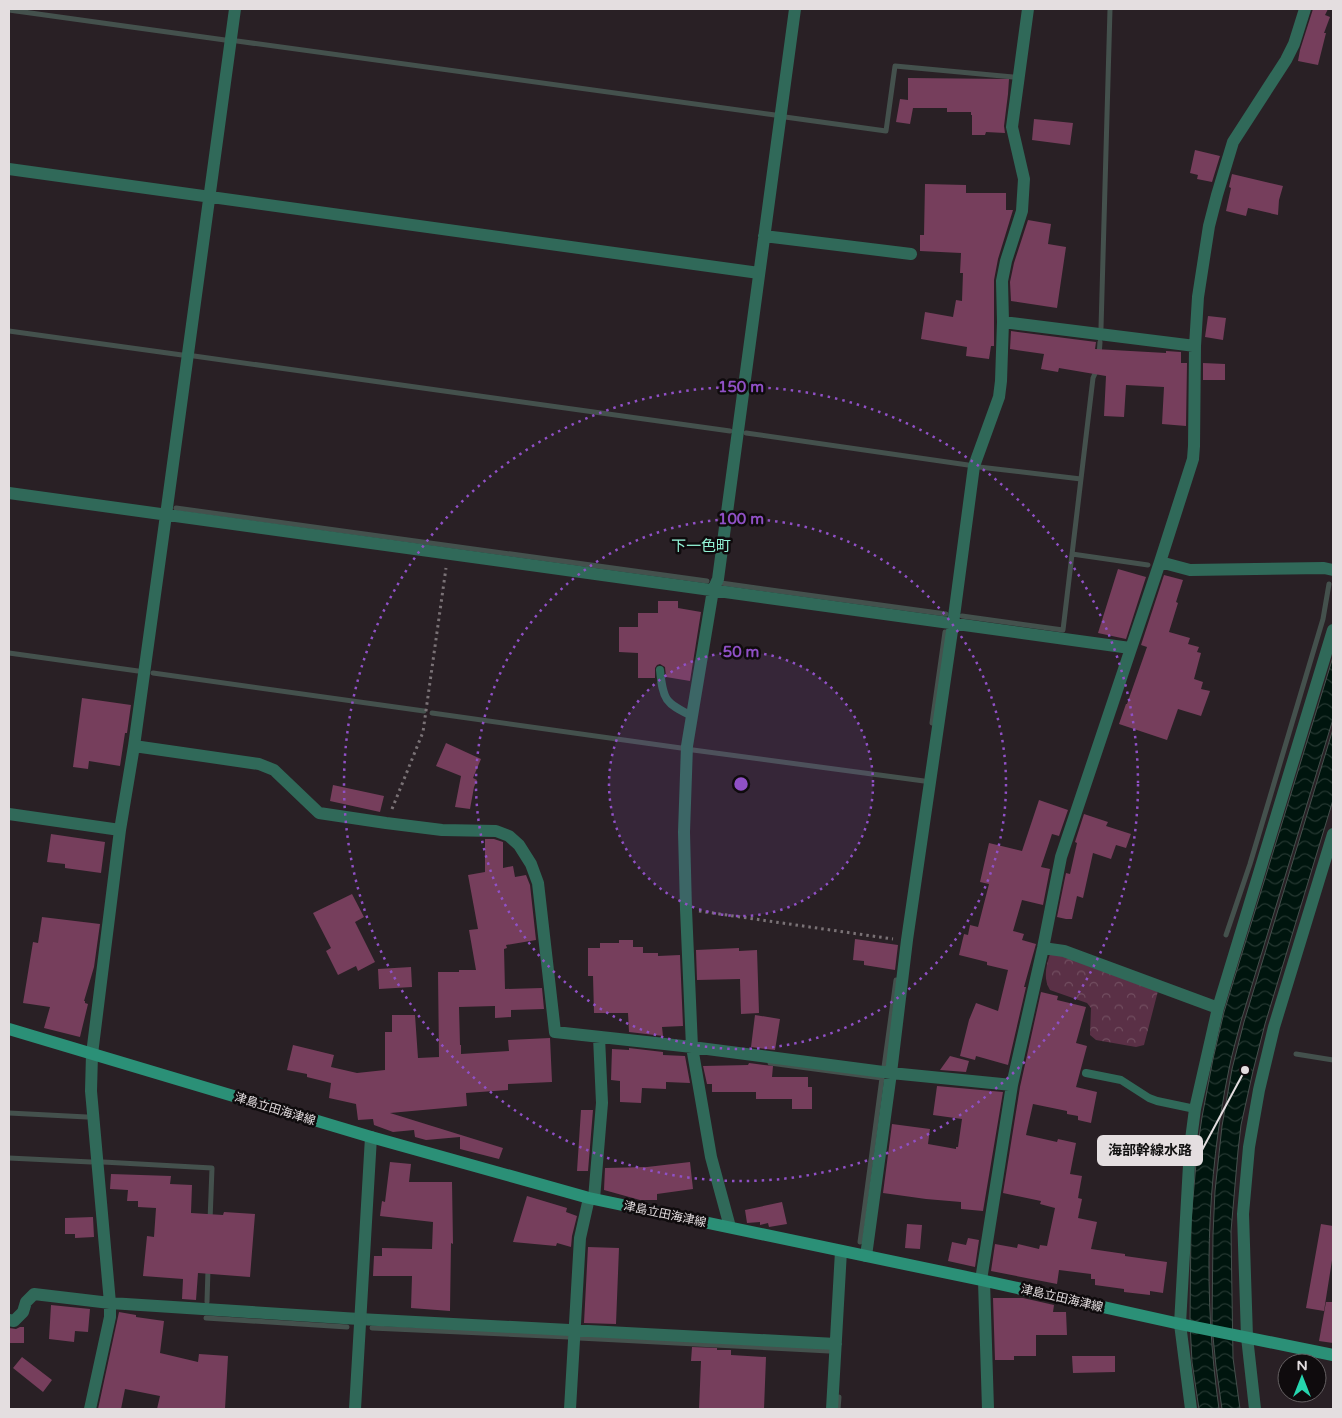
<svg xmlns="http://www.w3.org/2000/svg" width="1342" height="1418" font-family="'Varela Round','Noto Sans JP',sans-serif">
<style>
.forest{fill:url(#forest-crowns)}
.water{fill:url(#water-waves);stroke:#44514d}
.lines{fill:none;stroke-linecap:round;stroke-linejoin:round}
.stream{stroke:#44514d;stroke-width:5}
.building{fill:#763e5c}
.path{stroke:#7a7276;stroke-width:3;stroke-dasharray:2.5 4;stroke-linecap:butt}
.service{stroke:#306959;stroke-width:8}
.minor{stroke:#306959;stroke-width:12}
.tertiary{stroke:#306959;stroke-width:12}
.secondary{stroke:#2b9077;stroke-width:12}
.ring{fill:none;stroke:#9050c6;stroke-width:2.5;stroke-dasharray:2.5 5}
.labels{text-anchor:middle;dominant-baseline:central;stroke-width:5;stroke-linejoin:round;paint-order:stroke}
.street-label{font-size:12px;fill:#e4dee0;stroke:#0f0b0d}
.quarter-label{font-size:15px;fill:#93f3d6;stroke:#0f0b0d}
.centre{fill:#9050c6;stroke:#0f0b0d;stroke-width:2.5}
.ring-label{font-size:15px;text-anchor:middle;font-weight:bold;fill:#9050c6;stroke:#0f0b0d;stroke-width:5;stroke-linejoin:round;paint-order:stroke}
.leader{fill:none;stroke:#e4dee0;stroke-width:2}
.callout-dot{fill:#e4dee0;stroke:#0f0b0d;stroke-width:2}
.callout{fill:#e4dee0;stroke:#e4dee0;stroke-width:2}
.callout-label{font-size:14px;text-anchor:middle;font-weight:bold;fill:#111}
</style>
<defs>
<pattern id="forest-crowns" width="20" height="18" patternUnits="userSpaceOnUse" patternTransform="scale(1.25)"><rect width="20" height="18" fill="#5a3046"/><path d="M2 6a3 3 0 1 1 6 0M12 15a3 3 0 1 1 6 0" fill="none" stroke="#724e60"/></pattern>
<pattern id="water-waves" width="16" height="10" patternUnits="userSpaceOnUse" patternTransform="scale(1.25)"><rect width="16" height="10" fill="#00150e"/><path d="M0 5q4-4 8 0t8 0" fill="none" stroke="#253731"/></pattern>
</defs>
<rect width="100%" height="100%" fill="#292025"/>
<path class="forest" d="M 1050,954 L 1061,954 L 1158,991 L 1144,1045 L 1136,1047 L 1096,1040 L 1090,1035 L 1091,1008 L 1087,1003 L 1050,990 C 1043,979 1046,966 1050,954 Z"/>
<path class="water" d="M 1333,657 L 1333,719 L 1241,1021 C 1237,1037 1232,1053 1229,1069 C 1206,1180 1203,1297 1219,1409 L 1199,1409 L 1192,1362 L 1190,1323 L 1191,1221 L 1197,1152 L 1202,1117 L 1213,1059 L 1224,1012 Z
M 1333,729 L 1333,800 L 1265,1024 L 1253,1071 L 1241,1125 L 1238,1151 L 1231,1231 L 1233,1358 L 1240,1409 L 1222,1409 L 1216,1366 L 1212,1327 L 1213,1234 L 1215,1191 L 1222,1126 L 1232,1069 L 1244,1022 Z"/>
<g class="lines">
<path class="stream" d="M 9,10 L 225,40
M 237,41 L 775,115
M 785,117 L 886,131 L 895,66 L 1013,77
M 1101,328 L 1110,9
M 9,331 L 182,355
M 194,356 L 730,431
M 1099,356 L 1100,342
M 746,433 L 968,465
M 979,467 L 1081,479
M 176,508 L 707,581
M 1072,554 L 1148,565
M 721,583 L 946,614
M 962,616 L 1063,630 L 1093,378 L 1097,369
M 9,653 L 138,671
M 153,673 L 424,711
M 432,713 L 681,748
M 932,723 L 945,632
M 693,750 L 924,781
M 1226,935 L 1250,864 L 1323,619 L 1329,584
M 1296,1054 L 1333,1060
M 770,1063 L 882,1078 L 860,1242
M 884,1067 L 896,980
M 9,1113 L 87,1117
M 9,1158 L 91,1162
M 103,1162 L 212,1168 L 210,1221
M 207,1302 L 208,1269
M 206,1318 L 347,1327
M 372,1328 L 569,1337
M 579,1338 L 829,1351
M 838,1409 L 839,1397"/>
</g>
<path class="building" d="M 1313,9 L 1328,9 L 1325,15 L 1330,17 L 1324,33 L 1326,33 L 1318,65 L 1298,61 L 1300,50 Z
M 908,78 L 1009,79 L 1008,94 L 1004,126 L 1005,133 L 986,132 L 985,135 L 972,135 L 972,115 L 971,115 L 971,112 L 947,112 L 947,108 L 913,108 L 910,124 L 896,122 L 900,99 L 908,100 Z
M 1034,119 L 1073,123 L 1070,145 L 1032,140 Z
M 1195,150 L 1220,156 L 1212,182 L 1197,179 L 1198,175 L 1190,173 Z
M 1232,174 L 1283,186 L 1279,200 L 1278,215 L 1248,208 L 1246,216 L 1226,211 L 1231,188 L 1229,187 Z
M 925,184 L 966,185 L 966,193 L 1006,193 L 1006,210 L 1013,210 L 998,259 L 994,280 L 994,346 L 991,346 L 989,359 L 966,356 L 967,347 L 921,339 L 925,312 L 953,317 L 956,300 L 962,301 L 963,273 L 960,273 L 961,253 L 920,251 L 920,235 L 924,235 Z
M 1028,220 L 1051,224 L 1048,244 L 1066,247 L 1057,308 L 1011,301 L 1010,282 L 1014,263 Z
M 1208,316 L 1226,318 L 1223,340 L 1205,337 Z
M 1011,331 L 1096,342 L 1095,349 L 1166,353 L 1166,351 L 1181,352 L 1181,363 L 1187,363 L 1186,426 L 1162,424 L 1164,387 L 1126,385 L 1124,417 L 1104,416 L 1106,376 L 1059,368 L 1058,372 L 1041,369 L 1044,354 L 1010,349 Z
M 1203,363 L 1225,364 L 1225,380 L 1203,380 Z
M 1118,569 L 1146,577 L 1126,639 L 1098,633 Z
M 1164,575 L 1183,580 L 1176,602 L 1178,603 L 1169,632 L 1190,638 L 1188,644 L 1199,647 L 1197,652 L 1201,653 L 1194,679 L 1203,682 L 1201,689 L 1210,691 L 1201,716 L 1178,709 L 1167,740 L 1119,724 L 1126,704 L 1127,704 L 1147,647 L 1141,645 Z
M 658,601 L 678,601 L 678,608 L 701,612 L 690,681 L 666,677 L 665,667 L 660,664 L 657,665 L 655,668 L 655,678 L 638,678 L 638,653 L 619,652 L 619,627 L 638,627 L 638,613 L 658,613 Z
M 82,698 L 131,705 L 127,733 L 125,733 L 120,766 L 89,761 L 88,769 L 73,767 Z
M 446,743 L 481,759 L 473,778 L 477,780 L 474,787 L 470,809 L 455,807 L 461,776 L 436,766 Z
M 333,785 L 384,796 L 380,812 L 330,801 Z
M 1039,800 L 1068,810 L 1059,836 L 1052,834 L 1041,867 L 1050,869 L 1043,905 L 1022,900 L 1013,931 L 1024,934 L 1022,940 L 1036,944 L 1024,987 L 1026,987 L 1008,1065 L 976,1056 L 975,1060 L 960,1056 L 969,1020 L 976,1003 L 998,1011 L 1008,970 L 987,965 L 987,962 L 959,955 L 964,934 L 968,935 L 970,925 L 978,927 L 989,884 L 980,882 L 989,843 L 1022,851 Z
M 1084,814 L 1108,822 L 1106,826 L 1131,834 L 1126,848 L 1116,845 L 1111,859 L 1093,853 L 1083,898 L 1077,896 L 1072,919 L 1066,919 L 1057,917 L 1066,873 L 1070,874 L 1077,843 L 1075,842 Z
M 51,834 L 105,842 L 101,873 L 65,868 L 65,864 L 47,862 Z
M 485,839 L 494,839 L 503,842 L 503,868 L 513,866 L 515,877 L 526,875 L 530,885 L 536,940 L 506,945 L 507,948 L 504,949 L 505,989 L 542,988 L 544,1009 L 511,1010 L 511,1017 L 495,1018 L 495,1006 L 459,1007 L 460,1045 L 461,1045 L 461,1054 L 509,1051 L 508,1040 L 550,1038 L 552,1082 L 508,1084 L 508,1090 L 466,1093 L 467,1106 L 390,1113 L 503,1148 L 499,1159 L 460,1149 L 460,1137 L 426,1140 L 415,1137 L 414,1130 L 393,1132 L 374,1125 L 373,1119 L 358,1120 L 356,1104 L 329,1098 L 331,1083 L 307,1077 L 307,1074 L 287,1070 L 293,1045 L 334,1055 L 331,1067 L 357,1073 L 385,1070 L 385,1032 L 392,1032 L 392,1015 L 415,1015 L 418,1058 L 439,1057 L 438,972 L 459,972 L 459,970 L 476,970 L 469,930 L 478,929 L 468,875 L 485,872 Z
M 352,894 L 364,917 L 355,922 L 375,962 L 358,971 L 356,966 L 338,975 L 326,951 L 331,948 L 313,913 Z
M 42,917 L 100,924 L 94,967 L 84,1001 L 85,1001 L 85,1003 L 88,1004 L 80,1037 L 44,1028 L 50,1007 L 23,1003 L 33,942 L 38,943 Z
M 855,939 L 898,945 L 895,970 L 864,965 L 864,961 L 853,960 Z
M 619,940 L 633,940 L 633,947 L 643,947 L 643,953 L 658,953 L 658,956 L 680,955 L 683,1026 L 662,1027 L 663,1036 L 629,1032 L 628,1013 L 594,1013 L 593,976 L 588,976 L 588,948 L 600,948 L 600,943 L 619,943 Z
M 739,948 L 739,951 L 757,950 L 759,1013 L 741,1014 L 740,979 L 697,980 L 696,950 Z
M 411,967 L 412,987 L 379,989 L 378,969 Z
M 1041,992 L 1058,996 L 1057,1000 L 1086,1007 L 1076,1043 L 1087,1046 L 1076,1087 L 1097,1092 L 1091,1123 L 1078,1120 L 1078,1116 L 1067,1114 L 1067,1111 L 1033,1104 L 1026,1135 L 1057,1142 L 1058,1139 L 1076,1143 L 1070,1174 L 1082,1176 L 1078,1198 L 1082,1199 L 1078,1218 L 1097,1222 L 1091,1249 L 1125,1254 L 1125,1256 L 1167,1262 L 1163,1293 L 1150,1291 L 1150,1295 L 1124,1292 L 1124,1289 L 1095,1285 L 1095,1279 L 1091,1279 L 1091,1274 L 1059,1270 L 1057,1284 L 991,1271 L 995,1244 L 1017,1248 L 1018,1244 L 1039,1249 L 1040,1245 L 1047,1246 L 1055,1208 L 1040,1204 L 1041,1201 L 1003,1193 L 1020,1087 Z
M 755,1015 L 780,1019 L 775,1050 L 751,1047 Z
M 629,1048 L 663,1052 L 663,1055 L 685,1056 L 690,1083 L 666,1082 L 666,1089 L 642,1088 L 641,1103 L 620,1102 L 620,1081 L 611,1080 L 612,1049 L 629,1050 Z
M 950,1056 L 969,1061 L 966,1072 L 940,1070 Z
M 749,1063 L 773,1066 L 772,1077 L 808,1077 L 808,1087 L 812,1087 L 812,1109 L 792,1109 L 792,1099 L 756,1099 L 756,1092 L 712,1092 L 712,1084 L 707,1084 L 703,1066 L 748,1065 Z
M 937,1086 L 1003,1092 L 983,1211 L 961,1209 L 961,1202 L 926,1199 L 883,1193 L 892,1124 L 930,1129 L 928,1144 L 956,1149 L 956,1147 L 958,1147 L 962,1119 L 933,1115 Z
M 581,1110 L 593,1110 L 588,1171 L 577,1171 Z
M 390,1162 L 411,1164 L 409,1182 L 452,1182 L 453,1244 L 451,1243 L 450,1311 L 411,1308 L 412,1276 L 373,1276 L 374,1256 L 382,1256 L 382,1248 L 432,1249 L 433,1222 L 380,1216 L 382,1201 L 385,1202 Z
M 690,1162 L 693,1189 L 657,1194 L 657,1200 L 640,1200 L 604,1190 L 605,1168 L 647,1167 Z
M 111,1174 L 171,1176 L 170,1184 L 192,1185 L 191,1213 L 223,1215 L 224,1212 L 255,1214 L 250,1277 L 198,1273 L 196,1300 L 182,1299 L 183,1279 L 143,1276 L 147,1236 L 154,1237 L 156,1208 L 138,1207 L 138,1201 L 127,1201 L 128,1190 L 110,1189 Z
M 527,1196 L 567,1208 L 566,1212 L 577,1216 L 572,1236 L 571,1247 L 557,1243 L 556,1246 L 513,1242 Z
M 782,1202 L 787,1224 L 769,1227 L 768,1223 L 760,1225 L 760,1222 L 747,1223 L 745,1210 Z
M 93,1217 L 94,1237 L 75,1238 L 75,1234 L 65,1234 L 65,1218 Z
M 907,1224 L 922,1225 L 920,1249 L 905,1248 Z
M 1321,1224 L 1333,1226 L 1333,1254 L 1324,1311 L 1306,1308 Z
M 968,1238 L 979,1240 L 975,1267 L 948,1261 L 952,1242 L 966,1245 Z
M 588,1247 L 619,1248 L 616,1324 L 584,1323 Z
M 993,1298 L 1023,1298 L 1054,1305 L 1053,1312 L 1066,1312 L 1067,1335 L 1036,1335 L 1036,1356 L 1014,1356 L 1014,1360 L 995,1360 Z
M 1326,1302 L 1333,1302 L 1333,1343 L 1319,1341 Z
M 51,1305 L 90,1309 L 88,1332 L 75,1331 L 74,1342 L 49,1339 Z
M 119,1312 L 136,1315 L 136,1317 L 164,1321 L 160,1353 L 198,1362 L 199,1354 L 228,1356 L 225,1409 L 157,1409 L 160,1396 L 125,1389 L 121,1409 L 98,1409 Z
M 20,1327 L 24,1327 L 24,1343 L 9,1343 L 9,1328 L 16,1329 Z
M 692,1347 L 717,1348 L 717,1350 L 731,1350 L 731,1355 L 766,1357 L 764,1409 L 699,1409 L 701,1361 L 691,1361 Z
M 1072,1356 L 1115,1356 L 1115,1372 L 1073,1373 Z
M 22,1357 L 52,1380 L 43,1392 L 13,1368 Z"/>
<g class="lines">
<path class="path" d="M 392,809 L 423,732 L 446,568
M 699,911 L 893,939"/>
<path class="service" d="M 660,670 C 663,700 665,703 692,716
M 1086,1073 L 1121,1080 L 1149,1098 L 1157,1101 L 1195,1109"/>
<path class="minor" d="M 9,169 L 759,273
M 764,236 L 911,254
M 1003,322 L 1195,346
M 9,493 L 1130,648
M 1160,562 L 1190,570 L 1324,568 L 1333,570
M 134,746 L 259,764 L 274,770 L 319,813 L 386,823 L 442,830 L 496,831 L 509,836 L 519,845 L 531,864 L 538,883 L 555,1032 L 692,1047 L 891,1073 L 1012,1085
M 9,814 L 120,830
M 1043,948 L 1064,951 L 1218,1008
M 594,1199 L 602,1103 L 599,1037
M 730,1227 L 711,1157 L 692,1047 L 686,909 L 684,832 L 687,746 L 713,590 L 718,579 L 795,9
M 866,1256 L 891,1073 L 907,940 L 953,624 L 974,466 L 999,397 L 1001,381 L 1003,322 L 1002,281 L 1006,261 L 1022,211 L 1024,179 L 1012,127 L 1028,9
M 981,1280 L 1012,1085 L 1043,948 L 1061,857 L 1160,562 L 1193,459 L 1194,446 L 1195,346 L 1198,297 L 1209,226 L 1217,195 L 1233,142 L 1286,60 L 1294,44 L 1305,9
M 984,1281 L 988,1409
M 9,1320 L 14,1321 L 23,1312 L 26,1302 L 34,1294 L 110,1303 L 359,1319 L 836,1344
M 90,1409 L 110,1317 L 110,1303 L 91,1091 L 92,1054 L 120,830 L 134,746 L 166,515 L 235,9
M 570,1409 L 580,1238 L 589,1198
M 832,1409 L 841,1251
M 1191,1409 L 1180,1324 L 1190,1147 L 1195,1109 L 1218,1008 L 1333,630
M 1255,1409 L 1247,1337 L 1243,1214 L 1249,1147 L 1259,1090 L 1274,1027 L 1333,834"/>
<path class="tertiary" d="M 355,1409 L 371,1137"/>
<path class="secondary" d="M 9,1029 L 371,1137 L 589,1198 L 981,1280 L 1180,1324 L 1333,1355"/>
</g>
<circle cx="741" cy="784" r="132" fill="#9050c6" fill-opacity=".12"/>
<g class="ring">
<circle cx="741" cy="784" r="132"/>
<circle cx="741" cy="784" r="265"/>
<circle cx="741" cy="784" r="397"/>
</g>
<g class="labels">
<g class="street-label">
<text transform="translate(275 1109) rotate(17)">津島立田海津線</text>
<text transform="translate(665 1214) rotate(12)">津島立田海津線</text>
<text transform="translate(1062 1298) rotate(13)">津島立田海津線</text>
</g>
<g class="quarter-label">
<text x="701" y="546">下一色町</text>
</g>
</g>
<circle cx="741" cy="784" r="8" class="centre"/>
<g class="ring-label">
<text x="741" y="392">150 m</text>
<text x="741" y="524">100 m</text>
<text x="741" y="657">50 m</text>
</g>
<path class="leader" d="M1245 1070L1202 1150"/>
<circle class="callout-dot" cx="1245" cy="1070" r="5"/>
<rect class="callout" x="1098" y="1136" width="104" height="29" rx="5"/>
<g class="callout-label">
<text x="1150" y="1155">海部幹線水路</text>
</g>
<rect width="1342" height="1418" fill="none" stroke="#e4dee0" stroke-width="20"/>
<g transform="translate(1302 1378)"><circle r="24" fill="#0f0b0d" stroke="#645f61"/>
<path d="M0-4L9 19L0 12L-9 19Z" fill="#26d5ae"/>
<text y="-8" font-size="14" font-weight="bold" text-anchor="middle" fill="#e4dee0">N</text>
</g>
</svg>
